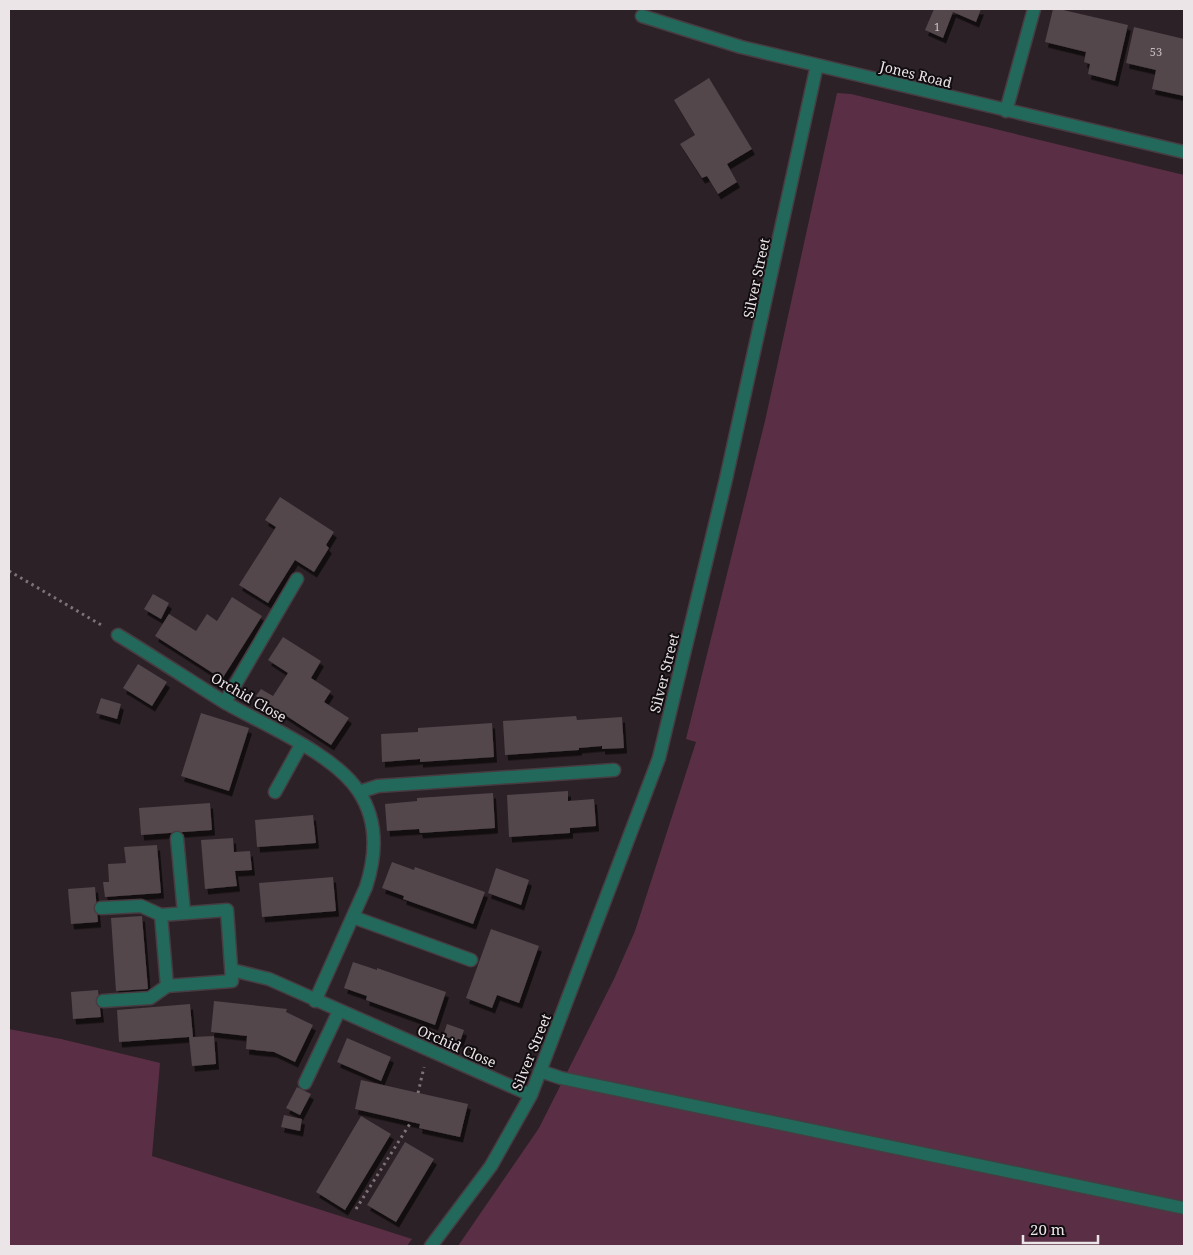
<svg xmlns="http://www.w3.org/2000/svg" width="1193" height="1255" font-family="'Noto Serif',serif">
<style>
.green{fill:#5a2f46}
.building{fill:#52464c;filter:url(#shadow)}
.lines{fill:none;stroke-linecap:round;stroke-linejoin:round}
.lane-casing{stroke:#473c41;stroke-width:15}
.street-casing{stroke:#473c41;stroke-width:15}
.path{stroke:#7d7377;stroke-width:3;stroke-dasharray:2.5 4;stroke-linecap:butt}
.lane{stroke:#22695c;stroke-width:12}
.street{stroke:#22695c;stroke-width:12}
.labels{text-anchor:middle;dominant-baseline:central;stroke-width:4;stroke-linejoin:round;paint-order:stroke}
.number-label{font-size:11px;fill:#c6bdc1}
.street-label{font-size:14px;fill:#ece5e8;stroke:#110c0f}
</style>
<defs>
<filter id="shadow"><feDropShadow dx="3" dy="5.5" stdDeviation="0" flood-color="#0009"/></filter>
</defs>
<rect width="100%" height="100%" fill="#2c2126"/>
<path class="green" d="M 837,93 L 851,94 L 1184,175 L 1184,1246 L 458,1246 L 539,1128 L 614,979 L 635,931 L 696,742 L 686,739 L 765,421 Z
M 9,1029 L 61,1039 L 160,1063 L 152,1156 L 412,1239 L 407,1246 L 9,1246 Z"/>
<path class="building" d="M 934,9 L 981,9 L 976,22 L 953,12 L 943,38 L 925,30 Z
M 1053,9 L 1059,9 L 1128,25 L 1115,81 L 1088,74 L 1090,64 L 1084,62 L 1086,52 L 1045,42 Z
M 1134,27 L 1184,39 L 1184,96 L 1152,89 L 1156,70 L 1126,63 Z
M 709,78 L 752,149 L 727,164 L 737,182 L 718,194 L 707,176 L 702,178 L 680,144 L 695,135 L 674,100 Z
M 280,497 L 334,532 L 326,545 L 329,548 L 314,572 L 295,560 L 268,603 L 239,585 L 276,527 L 265,520 Z
M 153,594 L 169,603 L 161,619 L 144,609 Z
M 232,597 L 262,616 L 222,679 L 155,636 L 169,614 L 196,631 L 207,614 L 217,621 Z
M 283,637 L 321,661 L 311,678 L 331,691 L 324,702 L 349,718 L 331,745 L 256,696 L 261,689 L 273,696 L 288,673 L 268,660 Z
M 138,664 L 167,682 L 152,706 L 123,688 Z
M 101,698 L 121,704 L 117,719 L 96,713 Z
M 201,713 L 249,728 L 229,791 L 181,776 Z
M 576,716 L 577,720 L 622,717 L 624,748 L 602,749 L 602,746 L 579,748 L 579,750 L 505,755 L 503,721 Z
M 492,723 L 494,757 L 420,762 L 420,759 L 382,762 L 381,734 L 418,732 L 418,728 Z
M 568,791 L 568,801 L 594,799 L 596,826 L 570,828 L 570,833 L 509,837 L 507,795 Z
M 493,793 L 495,828 L 420,833 L 419,829 L 387,831 L 385,804 L 417,801 L 417,798 Z
M 210,803 L 212,830 L 141,835 L 139,808 Z
M 313,815 L 316,843 L 257,847 L 255,820 Z
M 233,838 L 234,852 L 250,851 L 252,870 L 235,871 L 237,886 L 205,889 L 201,840 Z
M 157,845 L 161,893 L 105,897 L 103,882 L 109,882 L 108,864 L 126,863 L 124,847 Z
M 392,862 L 414,870 L 415,867 L 485,892 L 473,924 L 403,899 L 404,896 L 382,888 Z
M 496,868 L 529,880 L 521,905 L 488,893 Z
M 333,877 L 336,911 L 262,917 L 259,883 Z
M 95,887 L 98,922 L 71,924 L 68,889 Z
M 142,916 L 148,989 L 116,991 L 111,918 Z
M 491,929 L 539,946 L 519,1003 L 497,995 L 492,1008 L 466,998 Z
M 353,962 L 377,970 L 377,968 L 446,992 L 435,1025 L 366,1000 L 367,996 L 344,988 Z
M 98,990 L 101,1017 L 73,1019 L 71,992 Z
M 214,1001 L 287,1009 L 286,1012 L 313,1025 L 295,1062 L 274,1052 L 246,1049 L 247,1036 L 211,1032 Z
M 190,1004 L 193,1037 L 214,1036 L 216,1064 L 192,1066 L 189,1037 L 119,1042 L 117,1010 Z
M 447,1024 L 464,1030 L 460,1042 L 443,1036 Z
M 347,1038 L 391,1057 L 381,1081 L 337,1062 Z
M 361,1080 L 468,1104 L 460,1137 L 419,1128 L 420,1124 L 355,1109 Z
M 297,1087 L 311,1094 L 300,1115 L 286,1108 Z
M 284,1115 L 302,1119 L 300,1131 L 281,1127 Z
M 361,1116 L 391,1134 L 345,1210 L 316,1192 Z
M 405,1142 L 434,1159 L 396,1222 L 367,1205 Z"/>
<g class="lines">
<g class="lane-casing">
<path id="lane" d="M 177,838 L 184,913
M 101,908 L 141,906 L 161,915
M 353,917 L 471,960
M 103,1001 L 150,998 L 167,986
M 540,1071 L 561,1078 L 1184,1208
M 305,1083 L 339,1011"/>
</g>
<g class="street-casing">
<path id="street" d="M 642,16 L 741,47 L 1184,152
M 1006,111 L 1034,9
M 118,635 C 154,657 189,680 224,702 C 264,725 335,754 359,792 C 378,821 376,856 366,887 L 315,1001
M 225,702 L 297,579
M 275,792 L 301,745
M 359,792 L 378,786 L 614,770
M 227,910 L 232,981 L 167,986 L 161,915 Z
M 232,970 L 269,979 L 531,1095
M 431,1246 L 491,1166 L 531,1095 L 659,758 L 726,479 L 817,65"/>
</g>
<path class="path" d="M 9,571 L 103,626
M 418,1093 L 424,1067
M 356,1209 L 411,1122"/>
<use href="#lane" class="lane"/>
<use href="#street" class="street"/>
</g>
<g class="labels">
<g class="number-label">
<text x="937" y="26">1</text>
<text x="1156" y="51">53</text>
</g>
<g class="street-label">
<text transform="translate(916 74) rotate(14)">Jones Road</text>
<text transform="translate(756 278) rotate(-78)">Silver Street</text>
<text transform="translate(664 673) rotate(-76)">Silver Street</text>
<text transform="translate(249 697) rotate(30)">Orchid Close</text>
<text transform="translate(457 1046) rotate(24)">Orchid Close</text>
<text transform="translate(531 1052) rotate(-68)">Silver Street</text>
</g>
</g>
<rect width="1193" height="1255" fill="none" stroke="#ece5e8" stroke-width="20"/>
<path d="M1023 1235v8h75v-8" fill="none" stroke="#ece5e8" stroke-width="2.5"/>
<text x="1030" y="1235" font-size="15" fill="#ece5e8" stroke="#110c0f" stroke-width="4" paint-order="stroke">20 m</text>
</svg>
